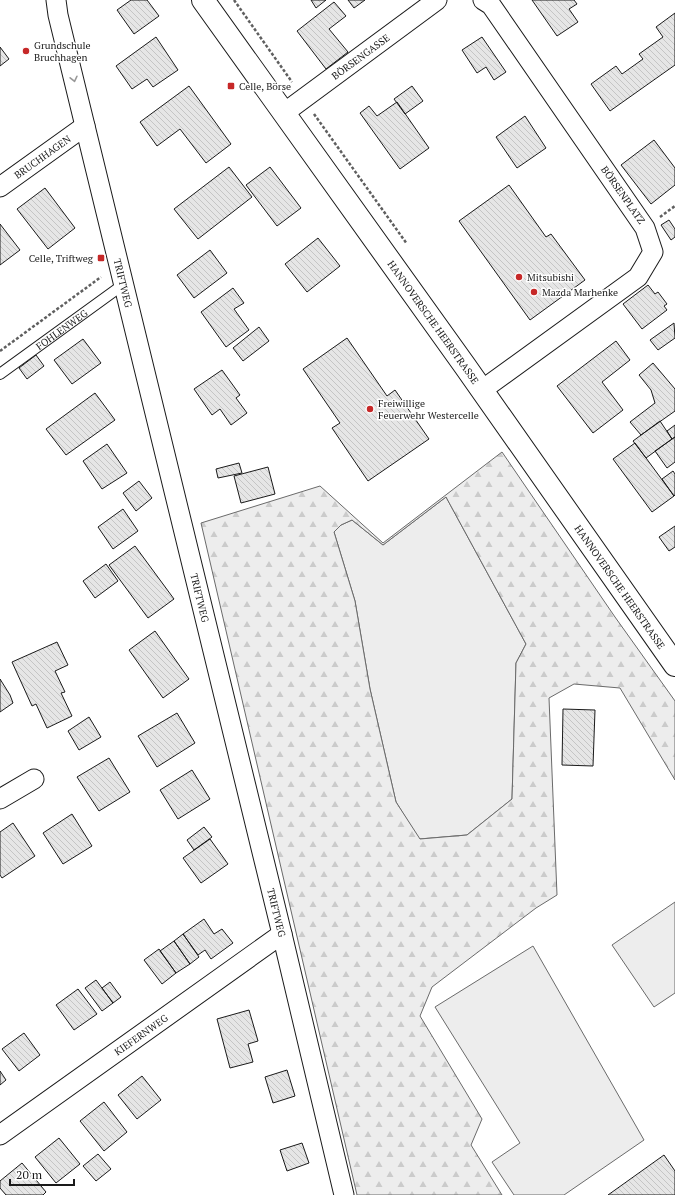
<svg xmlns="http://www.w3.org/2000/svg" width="675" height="1195" font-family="'PT Serif',serif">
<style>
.built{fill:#ededed;stroke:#6a6a6a}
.forest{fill:url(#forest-firs);stroke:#6a6a6a;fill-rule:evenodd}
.building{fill:url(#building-back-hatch);stroke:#1a1a1a}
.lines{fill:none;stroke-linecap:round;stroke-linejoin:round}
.service-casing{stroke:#1a1a1a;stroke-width:12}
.minor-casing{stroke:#1a1a1a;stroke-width:21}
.primary-casing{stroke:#1a1a1a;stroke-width:24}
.path{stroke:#5f5f5f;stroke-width:2.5;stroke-dasharray:3 2;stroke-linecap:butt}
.service{stroke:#fff;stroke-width:10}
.minor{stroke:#fff;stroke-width:19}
.primary{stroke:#fff;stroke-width:22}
.oneway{stroke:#989898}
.poi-dot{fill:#c62828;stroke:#fff;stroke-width:1.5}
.labels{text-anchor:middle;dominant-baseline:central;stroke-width:3;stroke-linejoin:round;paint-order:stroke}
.poi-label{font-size:10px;fill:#1a1a1a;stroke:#fff;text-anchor:start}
.street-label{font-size:10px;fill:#1a1a1a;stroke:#fff}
</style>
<defs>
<pattern id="forest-firs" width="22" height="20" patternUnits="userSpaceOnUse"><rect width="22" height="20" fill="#ededed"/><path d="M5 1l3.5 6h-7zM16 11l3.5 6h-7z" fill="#cbcbcb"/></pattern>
<pattern id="building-back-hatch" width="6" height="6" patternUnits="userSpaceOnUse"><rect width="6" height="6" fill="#e6e6e6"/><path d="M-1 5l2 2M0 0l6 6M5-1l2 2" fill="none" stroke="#c5c5c5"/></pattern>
</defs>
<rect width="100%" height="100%" fill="#fff"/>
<path class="built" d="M 446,497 L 526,644 L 516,663 L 512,799 L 467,835 L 419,839 L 396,802 L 370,689 L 355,601 L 334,532 L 341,525 L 352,520 L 383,545 Z
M 675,902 L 675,993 L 654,1007 L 612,945 Z
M 533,946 L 644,1140 L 564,1195 L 514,1195 L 492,1162 L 520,1143 L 435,1007 Z"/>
<path class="forest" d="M 502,452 L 615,617 L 675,701 L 675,780 L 620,688 L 574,684 L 549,698 L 557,895 L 536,908 L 432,987 L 420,1016 L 482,1119 L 471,1145 L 502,1195 L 357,1195 L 201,523 L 320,486 L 383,543 ZM 446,497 L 526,644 L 516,663 L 512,799 L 467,835 L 420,839 L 396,802 L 370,689 L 355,601 L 334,532 L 341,525 L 352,520 L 383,545 Z"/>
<path class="building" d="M 131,0 L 147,0 L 159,16 L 134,34 L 117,10 Z
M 311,0 L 326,0 L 316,8 Z
M 348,0 L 365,0 L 354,8 Z
M 532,0 L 574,0 L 577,4 L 569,9 L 578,22 L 557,36 Z
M 334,2 L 346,16 L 329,29 L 348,52 L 326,69 L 297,31 Z
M 675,13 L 675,65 L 610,111 L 591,84 L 616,66 L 622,74 L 643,59 L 639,54 L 663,37 L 656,27 Z
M 156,37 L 178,70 L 153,87 L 147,79 L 132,89 L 116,66 Z
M 482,37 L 506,72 L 494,80 L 486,67 L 477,73 L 462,50 Z
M 0,47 L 9,59 L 0,66 Z
M 189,86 L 231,144 L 206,163 L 180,129 L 157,146 L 140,122 Z
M 412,86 L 423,101 L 405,114 L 394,99 Z
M 397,102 L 429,148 L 400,169 L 360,113 L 369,106 L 377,116 Z
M 525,116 L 546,148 L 517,168 L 496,137 Z
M 654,140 L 675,168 L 675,185 L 651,204 L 621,165 Z
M 229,167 L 252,197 L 198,239 L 174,209 Z
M 270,167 L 301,208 L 277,226 L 246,185 Z
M 509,185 L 546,237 L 551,234 L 585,280 L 530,320 L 459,221 Z
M 45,188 L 75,228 L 48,249 L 17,209 Z
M 669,220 L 675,229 L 675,237 L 671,240 L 661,225 Z
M 0,224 L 20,250 L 0,265 Z
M 318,238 L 340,266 L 307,292 L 285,264 Z
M 210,250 L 227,273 L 194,298 L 177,275 Z
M 648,285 L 655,294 L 658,292 L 667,304 L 664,306 L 667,310 L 642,329 L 623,304 Z
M 233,288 L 244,303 L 234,309 L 249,330 L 226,347 L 201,312 Z
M 674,323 L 675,338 L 658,350 L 650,340 Z
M 259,327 L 269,341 L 243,361 L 233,348 Z
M 347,338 L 387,396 L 395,390 L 429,439 L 368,481 L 332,428 L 340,423 L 303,369 Z
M 83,339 L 101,363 L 72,384 L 54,360 Z
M 616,341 L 630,360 L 602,382 L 623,410 L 593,433 L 557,386 Z
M 36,355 L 44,366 L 27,379 L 19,368 Z
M 653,363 L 675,389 L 675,411 L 641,435 L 630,422 L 655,403 L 651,390 L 639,375 Z
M 222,370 L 240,395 L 236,398 L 247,413 L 231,425 L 220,409 L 212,415 L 194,389 Z
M 95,393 L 115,420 L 66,455 L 46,429 Z
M 660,421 L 672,439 L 646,458 L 633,441 Z
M 675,425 L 675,437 L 672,439 L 667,431 Z
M 675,437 L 675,462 L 667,468 L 655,451 Z
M 635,443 L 674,496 L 652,512 L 613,459 Z
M 107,444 L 127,473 L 102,489 L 83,461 Z
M 239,463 L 242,473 L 218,478 L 216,469 Z
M 268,467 L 275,494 L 241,503 L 234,476 Z
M 673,471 L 675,474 L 675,495 L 674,496 L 662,479 Z
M 139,481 L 152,498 L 136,511 L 123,493 Z
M 123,509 L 138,531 L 113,549 L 98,527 Z
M 675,526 L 675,547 L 669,551 L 659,537 Z
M 135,546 L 174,599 L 148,618 L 109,565 Z
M 106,564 L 118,581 L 95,598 L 83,581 Z
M 155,631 L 189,679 L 163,698 L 129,650 Z
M 57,642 L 68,665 L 55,671 L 65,692 L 61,693 L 72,716 L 47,728 L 36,704 L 32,706 L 12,662 Z
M 0,679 L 10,695 L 13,703 L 0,712 Z
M 563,709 L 595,710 L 593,766 L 562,765 Z
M 177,713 L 195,743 L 157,767 L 138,736 Z
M 89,717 L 101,737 L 79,750 L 68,731 Z
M 109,758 L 130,792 L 99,811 L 77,777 Z
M 192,770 L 210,799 L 178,819 L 160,790 Z
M 72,814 L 92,846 L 63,864 L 43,833 Z
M 13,823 L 35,856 L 2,878 L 0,875 L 0,832 Z
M 204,827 L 212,837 L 194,850 L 187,840 Z
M 210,839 L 228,864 L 201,883 L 183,858 Z
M 204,919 L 214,934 L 222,929 L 233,943 L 211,959 L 205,950 L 198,955 L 183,934 Z
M 183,934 L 199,957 L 190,964 L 174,941 Z
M 174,941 L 190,964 L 176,973 L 160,951 Z
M 159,949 L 176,973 L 162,984 L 144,960 Z
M 96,980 L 113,1003 L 102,1011 L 85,988 Z
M 110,982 L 121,997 L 113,1003 L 102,988 Z
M 78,989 L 97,1014 L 74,1030 L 56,1005 Z
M 249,1010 L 258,1041 L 248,1044 L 253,1062 L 230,1068 L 217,1019 Z
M 24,1033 L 40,1055 L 19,1071 L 2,1049 Z
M 287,1070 L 295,1096 L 273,1103 L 265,1077 Z
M 0,1071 L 6,1080 L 0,1085 Z
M 142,1076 L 161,1100 L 137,1119 L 118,1095 Z
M 104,1102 L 127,1132 L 104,1151 L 80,1121 Z
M 59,1138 L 80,1164 L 56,1183 L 35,1157 Z
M 302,1143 L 309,1163 L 287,1171 L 280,1150 Z
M 98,1154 L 111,1169 L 96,1181 L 83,1166 Z
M 664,1155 L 675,1171 L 675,1195 L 608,1195 Z
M 22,1163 L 46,1192 L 43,1195 L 6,1195 L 0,1188 L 0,1181 Z"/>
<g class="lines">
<g class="service-casing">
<g id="service">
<path id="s1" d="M 0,374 L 124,284"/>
</g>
</g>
<g class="minor-casing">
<g id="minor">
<path id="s2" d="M 56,0 L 58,15 L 85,126 L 282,934 L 344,1195"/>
<path id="s3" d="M 284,113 L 437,0"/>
<path id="s4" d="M 0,187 L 85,126"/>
<path d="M 482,390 L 638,277 L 653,252 L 645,228 L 491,5 L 483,0"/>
<path d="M 0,799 L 34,779"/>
<path id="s5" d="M 0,1135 L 282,934"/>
</g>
</g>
<g class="primary-casing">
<g id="primary">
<path id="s6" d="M 203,0 L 465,366 L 675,665"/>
</g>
</g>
<path class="path" d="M 234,0 L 292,82
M 314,114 L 407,244
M 660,217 L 675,206
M 0,351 L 101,277"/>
<use href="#service" class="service"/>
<use href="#minor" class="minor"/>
<use href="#primary" class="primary"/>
</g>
<defs><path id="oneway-chevron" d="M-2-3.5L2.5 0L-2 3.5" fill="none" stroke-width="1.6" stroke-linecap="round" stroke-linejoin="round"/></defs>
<use class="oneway" href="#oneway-chevron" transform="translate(74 79) rotate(77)"/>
<g class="poi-dot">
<circle cx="26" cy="51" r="4"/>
<rect x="227" y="82" width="8" height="8" rx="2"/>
<rect x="97" y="254" width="8" height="8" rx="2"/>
<circle cx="519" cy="277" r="4"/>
<circle cx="534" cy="292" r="4"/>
<circle cx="370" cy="409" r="4"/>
</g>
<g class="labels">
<g class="poi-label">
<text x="34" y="45">Grundschule<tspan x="34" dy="12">Bruchhagen</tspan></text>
<text x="239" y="86">Celle, Börse</text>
<text x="93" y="258" text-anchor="end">Celle, Triftweg</text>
<text x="527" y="277">Mitsubishi</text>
<text x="542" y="292">Mazda Marhenke</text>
<text x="378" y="403">Freiwillige<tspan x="378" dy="12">Feuerwehr Westercelle</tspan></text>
</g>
<g class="street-label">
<text stroke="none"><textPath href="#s3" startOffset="95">BÖRSENGASSE</textPath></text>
<text stroke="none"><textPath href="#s4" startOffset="52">BRUCHHAGEN</textPath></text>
<text transform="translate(623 195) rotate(55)">BÖRSENPLATZ</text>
<text stroke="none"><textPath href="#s2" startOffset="291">TRIFTWEG</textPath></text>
<text stroke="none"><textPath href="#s6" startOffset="396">HANNOVERSCHE HEERSTRASSE</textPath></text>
<text stroke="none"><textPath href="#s1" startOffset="76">FOHLENWEG</textPath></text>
<text stroke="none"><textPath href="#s6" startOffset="720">HANNOVERSCHE HEERSTRASSE</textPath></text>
<text stroke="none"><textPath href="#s2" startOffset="615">TRIFTWEG</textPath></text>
<text stroke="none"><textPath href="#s2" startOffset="939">TRIFTWEG</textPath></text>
<text stroke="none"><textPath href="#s5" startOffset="173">KIEFERNWEG</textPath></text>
</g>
</g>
<path d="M10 1179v6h64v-6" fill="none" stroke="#1a1a1a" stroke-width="2"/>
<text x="16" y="1179" font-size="12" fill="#1a1a1a" stroke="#ffffff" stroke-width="3" paint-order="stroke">20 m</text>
</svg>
